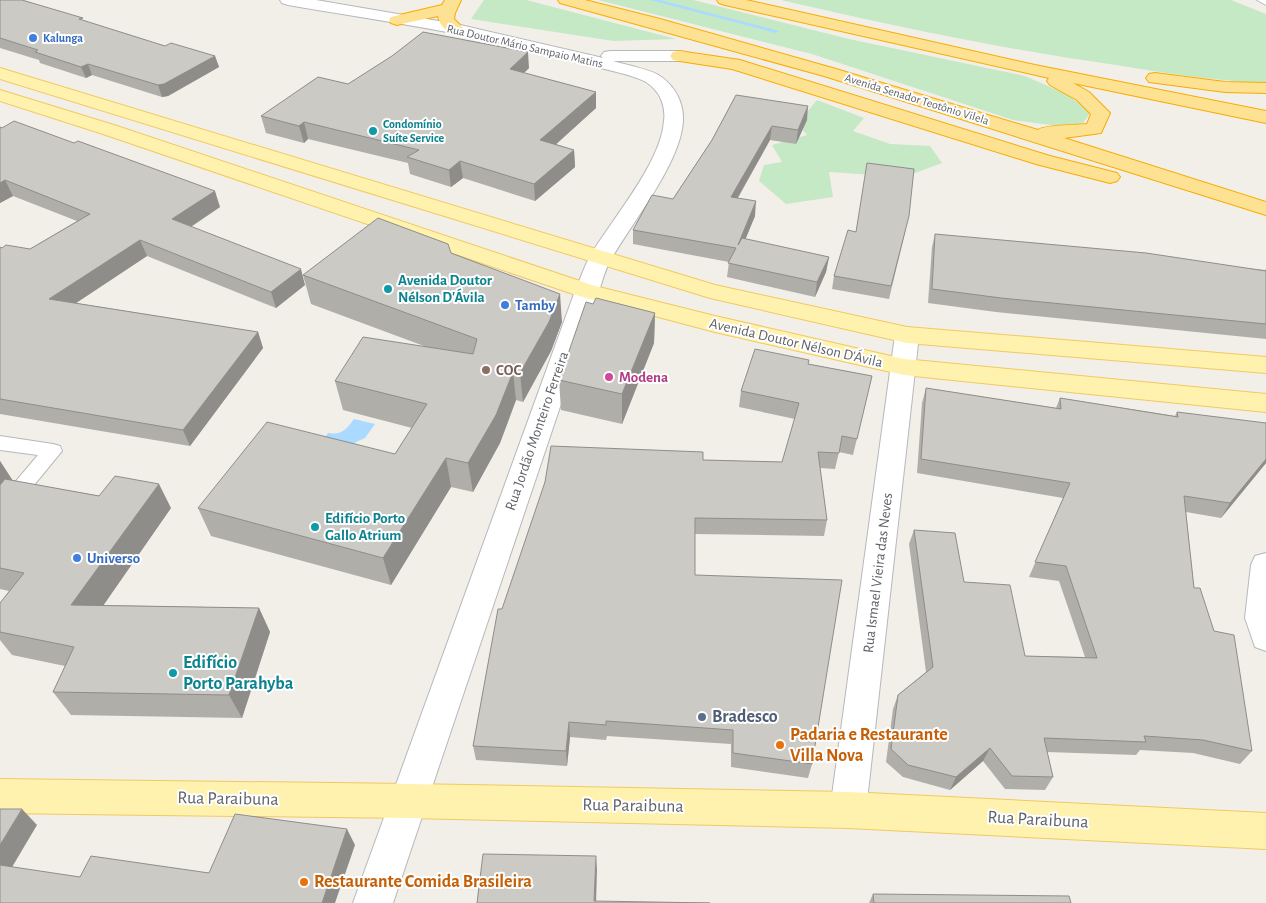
<svg xmlns="http://www.w3.org/2000/svg" width="1266" height="903" font-family="'Alegreya Sans',sans-serif">
<style>
.green{fill:#c5e8c5}
.water{fill:#aadaff}
.lines{fill:none;stroke-linecap:round;stroke-linejoin:round}
.stream{fill:#aadaff;fill-rule:evenodd}
.lane-casing{stroke:#b5b8bc;stroke-width:2}
.street-casing{stroke:#b5b8bc;stroke-width:2}
.primary-casing{stroke:#f2c960;stroke-width:2}
.highway-casing{stroke:#f9ab00;stroke-width:2}
.lane{fill:#fff;fill-rule:evenodd}
.street{fill:#fff;fill-rule:evenodd}
.primary{fill:#fff2af;fill-rule:evenodd}
.highway{fill:#fde293;fill-rule:evenodd}
.wall{fill:#afaea9}
.shaded-wall{fill:#8f8d8a}
.building{fill:#cccac5;stroke:#8f8d8a}
.shop-dot{fill:#3f7fe0;stroke:#fff;stroke-width:2}
.culture-dot{fill:#0f9aa8;stroke:#fff;stroke-width:2}
.education-dot{fill:#8d6e63;stroke:#fff;stroke-width:2}
.hotel-dot{fill:#d1479c;stroke:#fff;stroke-width:2}
.service-dot{fill:#5c6f8a;stroke:#fff;stroke-width:2}
.food-dot{fill:#e8710a;stroke:#fff;stroke-width:2}
.labels{text-anchor:middle;dominant-baseline:central;stroke-width:4;stroke-linejoin:round;paint-order:stroke}
.far-shop-label{font-size:12px;font-weight:bold;fill:#366cbe;stroke:#fff;text-anchor:start}
.far-street-label{font-size:12px;fill:#5f6368;stroke:#fff}
.far-culture-label{font-size:12px;font-weight:bold;fill:#0d838f;stroke:#fff;text-anchor:start}
.culture-label{font-size:15px;font-weight:bold;fill:#0d838f;stroke:#fff;text-anchor:start}
.shop-label{font-size:15px;font-weight:bold;fill:#366cbe;stroke:#fff;text-anchor:start}
.street-label{font-size:15px;fill:#5f6368;stroke:#fff}
.education-label{font-size:15px;font-weight:bold;fill:#785e54;stroke:#fff;text-anchor:start}
.hotel-label{font-size:15px;font-weight:bold;fill:#b23c85;stroke:#fff;text-anchor:start}
.near-culture-label{font-size:18px;font-weight:bold;fill:#0d838f;stroke:#fff;text-anchor:start}
.near-service-label{font-size:18px;font-weight:bold;fill:#4e5e75;stroke:#fff;text-anchor:start}
.near-food-label{font-size:18px;font-weight:bold;fill:#c56008;stroke:#fff;text-anchor:start}
.near-street-label{font-size:18px;fill:#5f6368;stroke:#fff}
</style>
<rect width="100%" height="100%" fill="#f1efe8"/>
<path class="green" d="M 484,0 L 526,0 L 676,39 L 614,41 L 471,19 Z
M 598,0 L 693,0 L 849,39 L 1025,76 L 1066,94 L 1091,112 L 1083,123 L 1058,126 L 1013,120 L 812,54 Z
M 781,0 L 1231,0 L 1266,14 L 1266,83 C 1215,81 1166,73 1116,65 C 1003,49 892,26 781,0 Z
M 817,100 L 864,118 L 853,131 L 890,144 L 930,146 L 942,163 L 904,177 L 829,172 L 833,197 L 786,204 L 759,181 L 764,165 L 782,162 L 772,145 L 807,135 L 788,112 L 807,112 Z"/>
<path class="water" d="M 354,419 L 375,424 L 365,438 L 356,442 L 351,448 L 322,442 L 328,433 C 342,435 346,430 354,419 Z"/>
<g class="lines">
<path class="stream" d="M 650,0 L 660,0 L 779,31 L 776,33 Z"/>
<g class="lane-casing">
<path id="lane" d="M 1257,0 L 1266,0 L 1266,5 Z
M 0,436 L 53,444 L 60,446 L 62,451 L 7,518 L 0,521 L 0,500 L 38,455 L 0,450 Z"/>
</g>
<g class="street-casing">
<path id="street" d="M 280,0 L 316,0 L 456,24 L 603,58 L 601,56 L 604,52 L 610,51 L 679,51 L 685,52 L 688,56 L 685,60 L 679,61 L 613,61 C 626,65 650,69 660,76 C 675,86 684,103 683,121 C 681,162 634,220 613,256 C 606,266 603,279 599,291 L 393,903 L 353,903 L 575,291 C 580,280 584,267 590,256 C 612,219 661,163 664,121 C 666,106 660,91 646,82 C 634,75 603,69 588,65 C 491,36 388,22 288,5 L 282,3 Z
M 907,327 L 916,329 L 919,335 L 866,810 L 861,823 L 848,828 L 835,823 L 830,810 L 895,335 L 898,329 Z
M 1266,553 L 1266,651 L 1255,647 L 1245,618 L 1251,565 L 1255,556 Z"/>
</g>
<g class="primary-casing">
<path id="primary" d="M 0,68 L 715,285 L 907,327 L 1266,357 L 1266,373 L 907,343 L 710,298 L 0,79 Z
M 0,90 L 117,126 L 595,286 L 715,316 L 904,359 L 1266,394 L 1266,412 L 904,375 L 715,332 L 579,296 L 103,134 L 0,101 Z
M 0,779 L 409,784 L 848,792 L 1266,813 L 1266,849 L 848,828 L 409,818 L 0,813 Z"/>
</g>
<g class="highway-casing">
<path id="highway" d="M 445,0 L 461,0 L 455,13 L 454,19 L 464,29 L 462,33 C 450,35 440,28 438,16 L 397,25 L 391,23 L 389,20 L 391,17 L 442,5 Z
M 558,0 L 585,0 L 660,19 L 836,69 L 1038,130 C 1043,125 1076,125 1087,124 L 1091,114 L 1077,100 L 1050,85 L 1047,81 L 1049,78 L 725,5 L 719,3 L 717,0 L 746,0 L 1035,65 L 1266,111 L 1266,123 L 1073,83 L 1089,92 L 1110,113 L 1101,133 L 1064,138 L 1266,202 L 1266,215 L 824,76 L 560,3 Z
M 679,51 L 740,60 L 1050,156 L 1117,173 L 1120,177 L 1117,181 L 1110,183 L 1036,164 L 732,69 L 673,60 L 670,56 L 673,52 Z
M 1155,73 L 1225,82 L 1266,83 L 1266,93 L 1225,92 L 1149,82 L 1146,78 L 1149,74 Z"/>
</g>
<use href="#lane" class="lane"/>
<use href="#street" class="street"/>
<use href="#primary" class="primary"/>
<use href="#highway" class="highway"/>
</g>
<path class="wall" d="M 0,0 L 84,21 L 165,46 L 215,56 L 219,67 L 168,96 L 162,97 L 92,75 L 86,78 L 40,63 L 39,60 L 0,48 Z
M 529,68 L 524,73 L 596,92 L 596,108 L 556,144 L 574,150 L 575,167 L 535,201 L 463,178 L 451,187 L 410,174 L 408,163 L 308,139 L 304,143 L 266,133 L 261,116 L 348,84 Z
M 736,95 L 807,120 L 796,144 L 770,140 L 738,198 L 755,216 L 745,239 L 829,257 L 826,272 L 815,297 L 727,277 L 729,262 L 633,244 L 633,230 L 673,199 L 712,140 Z
M 0,127 L 220,207 L 191,227 L 305,285 L 276,308 L 147,256 L 76,303 L 258,332 L 263,348 L 190,446 L 0,414 L 0,247 L 2,248 L 30,249 L 77,221 L 13,196 L 0,203 Z
M 906,229 L 889,299 L 832,289 L 834,276 L 856,232 Z
M 935,234 L 1265,270 L 1266,269 L 1266,339 L 996,312 L 928,303 L 932,247 Z
M 451,253 L 562,322 L 551,351 L 523,402 L 516,400 L 500,443 L 473,492 L 451,487 L 391,585 L 211,536 L 198,508 L 395,454 L 412,428 L 343,410 L 335,381 L 424,346 L 311,304 L 303,275 Z
M 593,304 L 655,313 L 654,343 L 622,424 L 561,410 L 559,380 Z
M 809,364 L 872,376 L 853,455 L 839,452 L 835,469 L 820,468 L 827,520 L 824,536 L 695,534 L 695,575 L 812,764 L 808,778 L 731,767 L 731,744 L 607,736 L 606,740 L 570,737 L 567,766 L 476,760 L 473,746 L 502,609 L 703,460 L 782,462 L 795,419 L 739,407 L 741,391 Z
M 926,388 L 1056,408 L 1060,398 L 1175,416 L 1177,412 L 1266,463 L 1221,518 L 1186,512 L 1194,588 L 1252,751 L 1240,764 L 1193,753 L 1140,750 L 1136,755 L 1047,752 L 1053,777 L 1045,790 L 1005,789 L 983,761 L 950,790 L 903,777 L 886,762 L 893,709 L 898,695 L 926,672 L 909,544 L 914,530 L 964,582 L 1025,656 L 1085,657 L 1059,581 L 1029,577 L 1063,498 L 917,473 L 922,403 Z
M 0,461 L 13,481 L 171,508 L 103,605 L 259,608 L 270,632 L 242,718 L 71,715 L 53,692 L 65,666 L 12,655 L 0,640 L 0,603 L 9,591 L 0,589 Z
M 873,894 L 1071,903 L 869,903 Z"/>
<path class="shaded-wall" d="M 528,52 L 529,68 L 511,85 L 510,69 Z
M 215,56 L 219,67 L 168,96 L 162,97 L 158,85 Z
M 88,64 L 92,75 L 86,78 L 81,67 Z
M 596,92 L 596,108 L 542,157 L 540,140 Z
M 808,106 L 807,120 L 796,144 L 798,130 Z
M 304,122 L 308,139 L 304,143 L 299,126 Z
M 772,126 L 770,140 L 730,211 L 731,197 Z
M 574,150 L 575,167 L 535,201 L 534,184 Z
M 460,161 L 463,178 L 451,187 L 449,170 Z
M 5,180 L 13,196 L 0,203 L 0,183 Z
M 215,191 L 220,207 L 178,235 L 172,219 Z
M 756,201 L 755,216 L 737,260 L 738,245 Z
M 140,240 L 147,256 L 58,315 L 49,299 Z
M 829,257 L 826,272 L 815,297 L 817,282 Z
M 301,269 L 305,285 L 276,308 L 271,292 Z
M 560,294 L 562,322 L 551,351 L 523,402 L 520,373 Z
M 655,313 L 654,343 L 622,424 L 622,394 Z
M 258,332 L 263,348 L 190,446 L 183,430 Z
M 513,372 L 516,400 L 500,443 L 473,492 L 468,463 Z
M 446,458 L 451,487 L 391,585 L 383,558 Z
M 1266,459 L 1266,463 L 1221,518 L 1230,503 Z
M 0,461 L 13,481 L 0,496 Z
M 159,484 L 171,508 L 87,629 L 71,605 Z
M 259,608 L 270,632 L 242,718 L 229,695 Z
M 569,722 L 570,737 L 567,766 L 566,751 Z
M 990,748 L 983,761 L 950,790 L 956,777 Z
M 22,809 L 37,825 L 5,879 L 0,874 L 0,845 Z
M 347,829 L 355,845 L 335,903 L 322,903 Z
M 596,856 L 597,870 L 596,903 L 594,903 Z"/>
<path class="building" d="M 0,0 L 22,0 L 83,18 L 79,19 L 165,46 L 171,43 L 215,56 L 164,84 L 158,85 L 88,64 L 81,67 L 35,52 L 38,50 L 0,38 Z
M 423,32 L 528,52 L 510,69 L 596,92 L 540,140 L 574,150 L 534,184 L 460,161 L 449,170 L 407,157 L 419,150 L 304,122 L 299,126 L 261,116 L 318,77 L 348,84 L 392,56 Z
M 736,95 L 808,106 L 798,130 L 772,126 L 731,197 L 756,201 L 738,245 L 742,238 L 829,257 L 817,282 L 728,263 L 736,248 L 633,230 L 652,195 L 673,199 L 712,140 Z
M 14,121 L 74,143 L 78,141 L 215,191 L 172,219 L 301,269 L 271,292 L 140,240 L 49,299 L 258,332 L 183,430 L 0,399 L 0,247 L 2,248 L 6,245 L 30,249 L 90,214 L 5,180 L 0,183 L 0,127 L 2,128 Z
M 867,163 L 914,169 L 909,216 L 891,286 L 834,276 L 848,230 L 856,232 Z
M 378,218 L 448,244 L 451,253 L 560,294 L 549,322 L 520,373 L 513,372 L 496,415 L 468,463 L 446,458 L 383,558 L 198,508 L 267,422 L 395,454 L 427,404 L 335,381 L 363,337 L 473,354 L 477,339 L 303,275 Z
M 935,234 L 1146,253 L 1266,271 L 1266,324 L 1001,298 L 932,289 Z
M 596,298 L 655,313 L 622,394 L 559,380 L 586,302 L 593,304 Z
M 755,349 L 809,360 L 808,364 L 872,376 L 857,439 L 842,436 L 839,453 L 818,452 L 827,520 L 695,518 L 695,575 L 842,580 L 812,764 L 733,753 L 733,730 L 606,721 L 606,725 L 569,722 L 566,751 L 473,746 L 498,609 L 502,609 L 545,482 L 551,446 L 703,452 L 703,460 L 782,462 L 799,403 L 741,391 Z
M 926,388 L 1061,409 L 1060,398 L 1178,417 L 1177,412 L 1266,423 L 1266,459 L 1230,503 L 1184,496 L 1194,588 L 1200,588 L 1214,631 L 1234,635 L 1252,751 L 1203,740 L 1144,736 L 1146,742 L 1044,738 L 1053,777 L 1012,776 L 990,748 L 956,777 L 908,765 L 891,749 L 898,695 L 933,667 L 914,530 L 955,533 L 964,582 L 1010,585 L 1025,656 L 1097,658 L 1066,566 L 1035,562 L 1070,483 L 921,459 Z
M 115,476 L 159,484 L 71,605 L 259,608 L 229,695 L 53,692 L 74,647 L 0,632 L 0,603 L 24,573 L 0,568 L 0,485 L 5,479 L 99,496 Z
M 0,809 L 22,809 L 0,845 Z
M 235,814 L 347,829 L 322,903 L 0,903 L 0,865 L 80,877 L 91,856 L 209,873 Z
M 483,854 L 596,856 L 594,901 L 710,903 L 477,903 Z
M 873,894 L 1069,896 L 1071,903 L 874,903 Z"/>
<g class="shop-dot">
<circle cx="33" cy="38" r="5"/>
<circle cx="505" cy="305" r="5"/>
<circle cx="77" cy="558" r="5"/>
</g>
<g class="culture-dot">
<circle cx="373" cy="131" r="5"/>
<circle cx="388" cy="289" r="5"/>
<circle cx="315" cy="527" r="5"/>
<circle cx="173" cy="673" r="5"/>
</g>
<circle class="education-dot" cx="486" cy="370" r="5"/>
<circle class="hotel-dot" cx="609" cy="377" r="5"/>
<circle class="service-dot" cx="702" cy="717" r="5"/>
<g class="food-dot">
<circle cx="780" cy="745" r="5"/>
<circle cx="304" cy="882" r="5"/>
</g>
<g class="labels">
<g class="far-shop-label">
<text x="43" y="38">Kalunga</text>
</g>
<g class="far-street-label">
<text transform="translate(525 46) rotate(13)">Rua Doutor Mário Sampaio Matins</text>
<text transform="translate(917 99) rotate(17)">Avenida Senador Teotônio Vilela</text>
</g>
<g class="far-culture-label">
<text x="383" y="124">Condomínio<tspan x="383" dy="14">Suíte Service</tspan></text>
</g>
<g class="culture-label">
<text x="398" y="280">Avenida Doutor<tspan x="398" dy="17">Nélson D'Ávila</tspan></text>
<text x="325" y="518">Edifício Porto<tspan x="325" dy="17">Gallo Atrium</tspan></text>
</g>
<g class="shop-label">
<text x="515" y="305">Tamby</text>
<text x="87" y="558">Universo</text>
</g>
<g class="street-label">
<text transform="translate(796 343) rotate(13)">Avenida Doutor Nélson D'Ávila</text>
<text transform="translate(537 431) rotate(-71)">Rua Jordão Monteiro Ferreira</text>
<text transform="translate(878 573) rotate(-83)">Rua Ismael Vieira das Neves</text>
</g>
<g class="education-label">
<text x="496" y="370">COC</text>
</g>
<g class="hotel-label">
<text x="619" y="377">Modena</text>
</g>
<g class="near-culture-label">
<text x="183" y="663">Edifício<tspan x="183" dy="21">Porto Parahyba</tspan></text>
</g>
<g class="near-service-label">
<text x="712" y="717">Bradesco</text>
</g>
<g class="near-food-label">
<text x="790" y="735">Padaria e Restaurante<tspan x="790" dy="21">Villa Nova</tspan></text>
<text x="314" y="882">Restaurante Comida Brasileira</text>
</g>
<g class="near-street-label">
<text transform="translate(228 799) rotate(1)">Rua Paraibuna</text>
<text transform="translate(633 806) rotate(1)">Rua Paraibuna</text>
<text transform="translate(1038 820) rotate(3)">Rua Paraibuna</text>
</g>
</g>
</svg>
